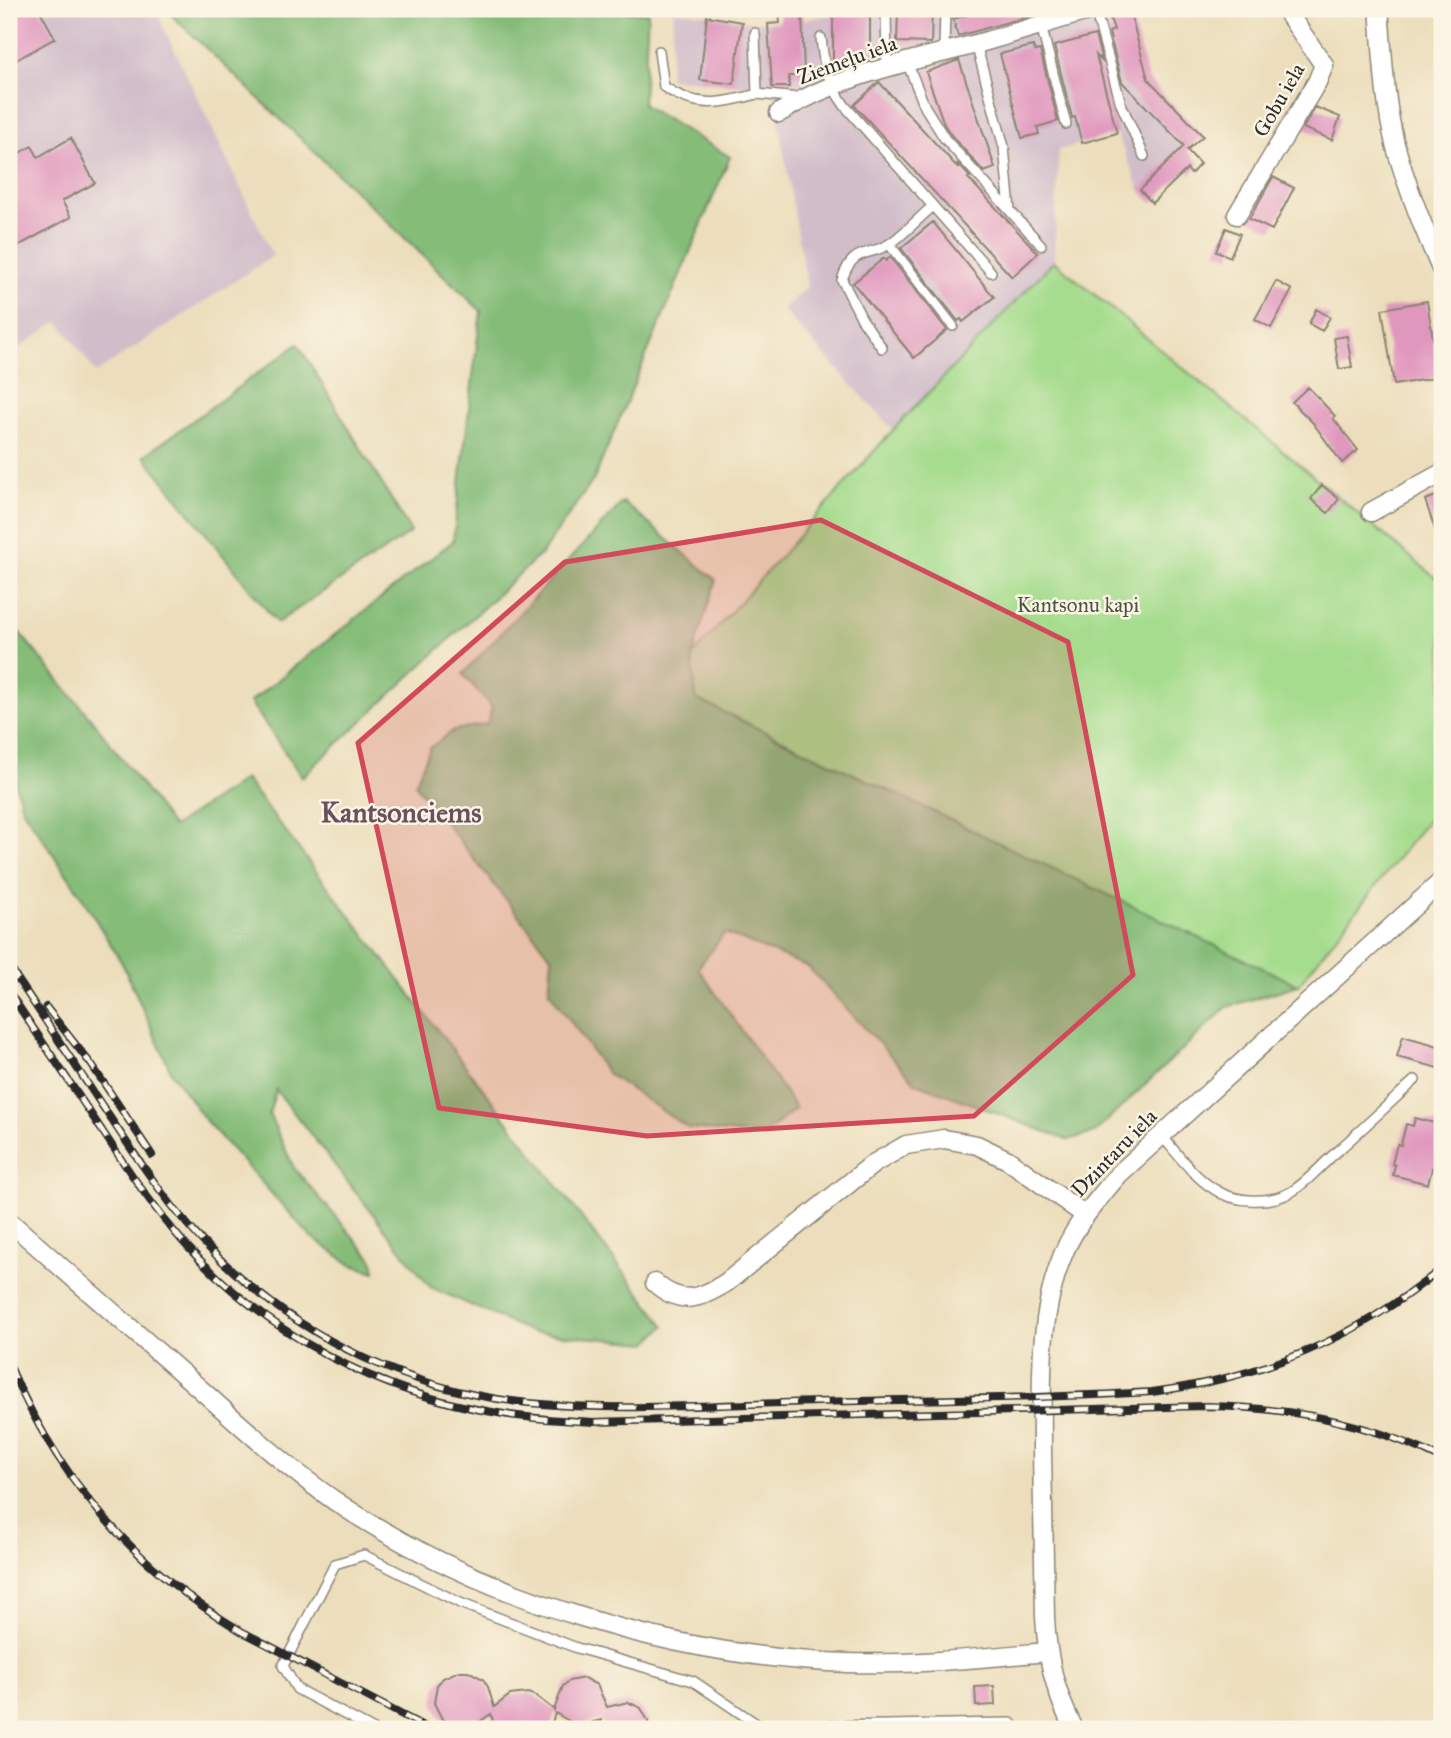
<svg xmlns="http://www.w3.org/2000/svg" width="1451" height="1738" font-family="'IM FELL Great Primer',serif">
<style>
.industrial{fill:#d1bdca}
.green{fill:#a5dc8d;stroke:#68845c;stroke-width:2}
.forest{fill:#84bc78;stroke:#587452;stroke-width:2}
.building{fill:#e097be}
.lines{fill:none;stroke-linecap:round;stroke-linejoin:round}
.lane-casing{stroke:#8c8474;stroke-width:12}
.street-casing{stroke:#8c8474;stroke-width:21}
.lane{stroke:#fff;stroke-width:9}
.street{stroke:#fff;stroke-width:18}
.rail-casing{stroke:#2b2b2b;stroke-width:8}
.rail{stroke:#fcf5e5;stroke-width:5;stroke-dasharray:16;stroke-linecap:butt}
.marked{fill:#d1495b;fill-opacity:0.2;stroke:#d1495b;stroke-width:5;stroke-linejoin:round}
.labels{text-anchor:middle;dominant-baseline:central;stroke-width:5;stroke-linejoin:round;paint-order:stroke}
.street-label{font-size:21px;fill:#2b2b2b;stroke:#fcf5e5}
.park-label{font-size:21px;fill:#4a5744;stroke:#fcf5e5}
.district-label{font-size:28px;font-weight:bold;fill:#6a515e;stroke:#fcf5e5}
</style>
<rect width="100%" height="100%" fill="#fcf5e5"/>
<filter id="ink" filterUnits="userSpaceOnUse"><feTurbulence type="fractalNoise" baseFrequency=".0143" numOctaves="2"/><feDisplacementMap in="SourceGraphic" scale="14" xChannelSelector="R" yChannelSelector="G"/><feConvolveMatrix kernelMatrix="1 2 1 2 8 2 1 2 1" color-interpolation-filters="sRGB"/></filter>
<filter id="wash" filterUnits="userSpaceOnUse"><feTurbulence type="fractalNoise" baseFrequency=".00686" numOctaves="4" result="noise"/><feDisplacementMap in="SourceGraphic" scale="28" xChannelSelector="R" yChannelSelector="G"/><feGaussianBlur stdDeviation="1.57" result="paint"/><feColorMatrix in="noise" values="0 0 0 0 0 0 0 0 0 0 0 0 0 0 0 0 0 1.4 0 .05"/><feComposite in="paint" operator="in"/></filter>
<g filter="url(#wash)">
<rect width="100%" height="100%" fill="#ecdebc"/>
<path class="industrial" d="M 9,9 L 155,9 L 273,256 L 96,373 L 58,321 L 9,355 Z
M 833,9 L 1129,9 L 1148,79 L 1203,136 L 1187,150 L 1200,164 L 1191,174 L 1186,170 L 1152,203 L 1140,190 L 1117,134 L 1059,150 L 1054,261 L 893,430 L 782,309 L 807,287 L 773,89 L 669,78 L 674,10 L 757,22 L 805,20 L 833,14 Z"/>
<path class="green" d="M 1054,261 L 1442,583 L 1442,802 L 1298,985 L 696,699 L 692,656 L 893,430 Z"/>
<path class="forest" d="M 165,9 L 547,9 L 648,13 L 643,105 L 730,157 L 594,479 L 542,553 L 302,777 L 250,702 L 453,541 L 481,311 Z
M 298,344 L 411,532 L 277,623 L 144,456 Z
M 623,502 L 716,580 L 692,656 L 696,699 L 1298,985 L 1227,1007 L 1094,1133 L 1068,1140 L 916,1083 L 808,967 L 725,933 L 698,968 L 796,1108 L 763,1136 L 688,1128 L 608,1074 L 549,991 L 552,958 L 415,784 L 430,748 L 454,730 L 487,724 L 492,707 L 463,674 Z
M 18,631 L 98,727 L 173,827 L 245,779 L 665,1326 L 647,1343 L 531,1332 L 430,1287 L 276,1090 L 269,1114 L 294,1168 L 373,1260 L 375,1272 L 352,1265 L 311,1237 L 207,1122 L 172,1074 L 123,965 L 80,894 L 22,808 L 9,760 L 9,641 Z"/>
<g id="blocks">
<path class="building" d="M 16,9 L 39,9 L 55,38 L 9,64 L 9,13 Z
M 779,9 L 802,9 L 804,76 L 789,76 L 789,87 L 772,87 L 768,24 L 780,23 Z
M 833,9 L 865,9 L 865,16 L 870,16 L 870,61 L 833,63 Z
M 898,9 L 932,9 L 931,43 L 897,42 Z
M 991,9 L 1041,9 L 1041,13 L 958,36 L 953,19 Z
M 1130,12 L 1148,79 L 1203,136 L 1187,150 L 1200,164 L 1191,174 L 1187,169 L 1152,203 L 1140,190 L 1184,146 L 1122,82 L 1109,32 L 1114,30 L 1110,18 Z
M 707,16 L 742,22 L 734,84 L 700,80 Z
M 1095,35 L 1102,61 L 1096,55 L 1117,133 L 1082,143 L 1075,117 L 1072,118 L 1054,46 Z
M 1033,46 L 1035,51 L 1040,50 L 1058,121 L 1037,127 L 1039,134 L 1022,138 L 1000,54 Z
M 959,60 L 995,168 L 984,172 L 951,135 L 944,124 L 926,72 Z
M 879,82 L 959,169 L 957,163 L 970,177 L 968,178 L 1038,253 L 1012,277 L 854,105 Z
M 1315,107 L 1340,117 L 1332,140 L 1303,128 Z
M 71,138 L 95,183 L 62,201 L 71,217 L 9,251 L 9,159 L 32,146 L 38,157 Z
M 1273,177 L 1294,188 L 1272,230 L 1249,219 Z
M 933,222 L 994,297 L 963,322 L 961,319 L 958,321 L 901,248 Z
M 1226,228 L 1240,234 L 1230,257 L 1216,251 Z
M 890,257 L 947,330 L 914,358 L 853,283 L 884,258 L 886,261 Z
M 1276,281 L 1292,290 L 1271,328 L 1255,319 Z
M 1427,301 L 1439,377 L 1394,385 L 1382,309 Z
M 1316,309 L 1330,317 L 1322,331 L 1309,324 Z
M 1347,336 L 1352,367 L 1339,369 L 1334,338 Z
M 1308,387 L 1335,416 L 1333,418 L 1358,450 L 1342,463 L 1313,423 L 1292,402 Z
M 1322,485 L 1339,499 L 1328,513 L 1311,499 Z
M 1442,494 L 1442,543 L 1440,544 L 1425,500 Z
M 1403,1036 L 1442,1047 L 1442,1069 L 1397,1057 Z
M 1415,1118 L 1442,1125 L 1442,1171 L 1432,1168 L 1428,1184 L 1393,1175 L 1395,1165 L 1392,1164 L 1397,1144 L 1401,1145 L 1406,1124 L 1413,1126 Z
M 459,1671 L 468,1671 L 483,1679 L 488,1687 L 494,1707 L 510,1695 L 528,1693 L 536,1696 L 554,1710 L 563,1686 L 569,1681 L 584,1678 L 597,1685 L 607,1707 L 628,1702 L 641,1708 L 648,1721 L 648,1729 L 601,1729 L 601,1720 L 578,1726 L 555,1713 L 550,1729 L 495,1729 L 491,1714 L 475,1725 L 457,1727 L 442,1719 L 434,1703 L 437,1685 L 443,1678 Z
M 994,1686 L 995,1705 L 976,1706 L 975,1687 Z"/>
</g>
</g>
<g filter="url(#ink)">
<use href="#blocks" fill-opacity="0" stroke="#8c8474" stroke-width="2"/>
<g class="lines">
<g class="lane-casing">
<path id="lane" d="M 886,9 L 887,68
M 1095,9 L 1121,104 L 1144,156
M 1041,25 L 1066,124
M 755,33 L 757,94 L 799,98
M 821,38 C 824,68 828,82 845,106 L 991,272
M 976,44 L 1004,147 L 1010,210
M 659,51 L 664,87 C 697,109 721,104 757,94
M 944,52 L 945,9
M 907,62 L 925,107 L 945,139 L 1041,245
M 889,244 L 953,326
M 882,348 L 862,319 L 842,280 C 853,245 869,258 891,243 C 906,232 919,218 933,206
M 1161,1135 C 1177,1153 1193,1176 1214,1189 C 1234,1203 1270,1204 1291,1192 C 1306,1183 1319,1168 1332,1156 C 1360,1131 1388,1105 1415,1080
M 372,1729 L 297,1689 L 283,1666 L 335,1564 L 364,1555 L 460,1603 L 577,1648 L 693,1681 L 761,1727 L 1011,1723 L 1015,1729"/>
</g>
<g class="street-casing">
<path id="street" d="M 1379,9 C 1383,54 1384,100 1395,144 C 1407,188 1424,230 1442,271
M 779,113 C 839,75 909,62 976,44 C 1016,33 1055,20 1095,9
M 1237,215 L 1317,82 L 1324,65 L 1285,9
M 1371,512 L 1442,473
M 9,1221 C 72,1277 136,1333 199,1388 C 243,1427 287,1468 335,1501 C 482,1600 671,1656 847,1663 C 913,1665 980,1658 1047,1652
M 655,1283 C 681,1306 701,1299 727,1282 L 873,1164 L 906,1145 L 944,1139 L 977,1145 L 1008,1160 L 1085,1215
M 1074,1729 C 1055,1693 1047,1658 1045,1617 C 1044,1562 1043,1507 1042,1451 C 1042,1383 1037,1316 1064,1252 C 1077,1222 1099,1198 1119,1174 L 1442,881"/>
</g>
<use href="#lane" class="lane"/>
<use href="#street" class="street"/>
<g class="rail-casing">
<path id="rail" d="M 9,966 C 42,1016 76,1066 109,1116 C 143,1167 176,1217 220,1259 C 303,1339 413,1392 529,1403 C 624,1412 722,1404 817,1402 C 928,1399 1040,1399 1152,1392 C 1263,1377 1355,1340 1442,1268
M 9,992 C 37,1034 66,1077 95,1120 C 123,1162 151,1206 185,1244 C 266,1334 379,1394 498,1413 C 529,1419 561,1420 593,1422 L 1205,1406 C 1287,1407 1369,1422 1442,1459
M 46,1007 L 91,1064 L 152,1155
M 9,1364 C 57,1478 135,1568 241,1631 L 429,1729"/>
</g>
<use href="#rail" class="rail"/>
</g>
</g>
<path class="marked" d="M 821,520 L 1068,642 L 1133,975 L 974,1116 L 647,1136 L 439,1108 L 358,743 L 565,562 Z"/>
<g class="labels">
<g class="street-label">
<text transform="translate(847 60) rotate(-20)">Ziemeļu iela</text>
<text transform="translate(1279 100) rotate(-60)">Gobu iela</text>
<text transform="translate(1114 1153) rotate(-46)">Dzintaru iela</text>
</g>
<g class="park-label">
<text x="1078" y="605">Kantsonu kapi</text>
</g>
<g class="district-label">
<text x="401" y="812">Kantsonciems</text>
</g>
</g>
<rect width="1451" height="1738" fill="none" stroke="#fcf5e5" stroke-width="35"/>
</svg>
